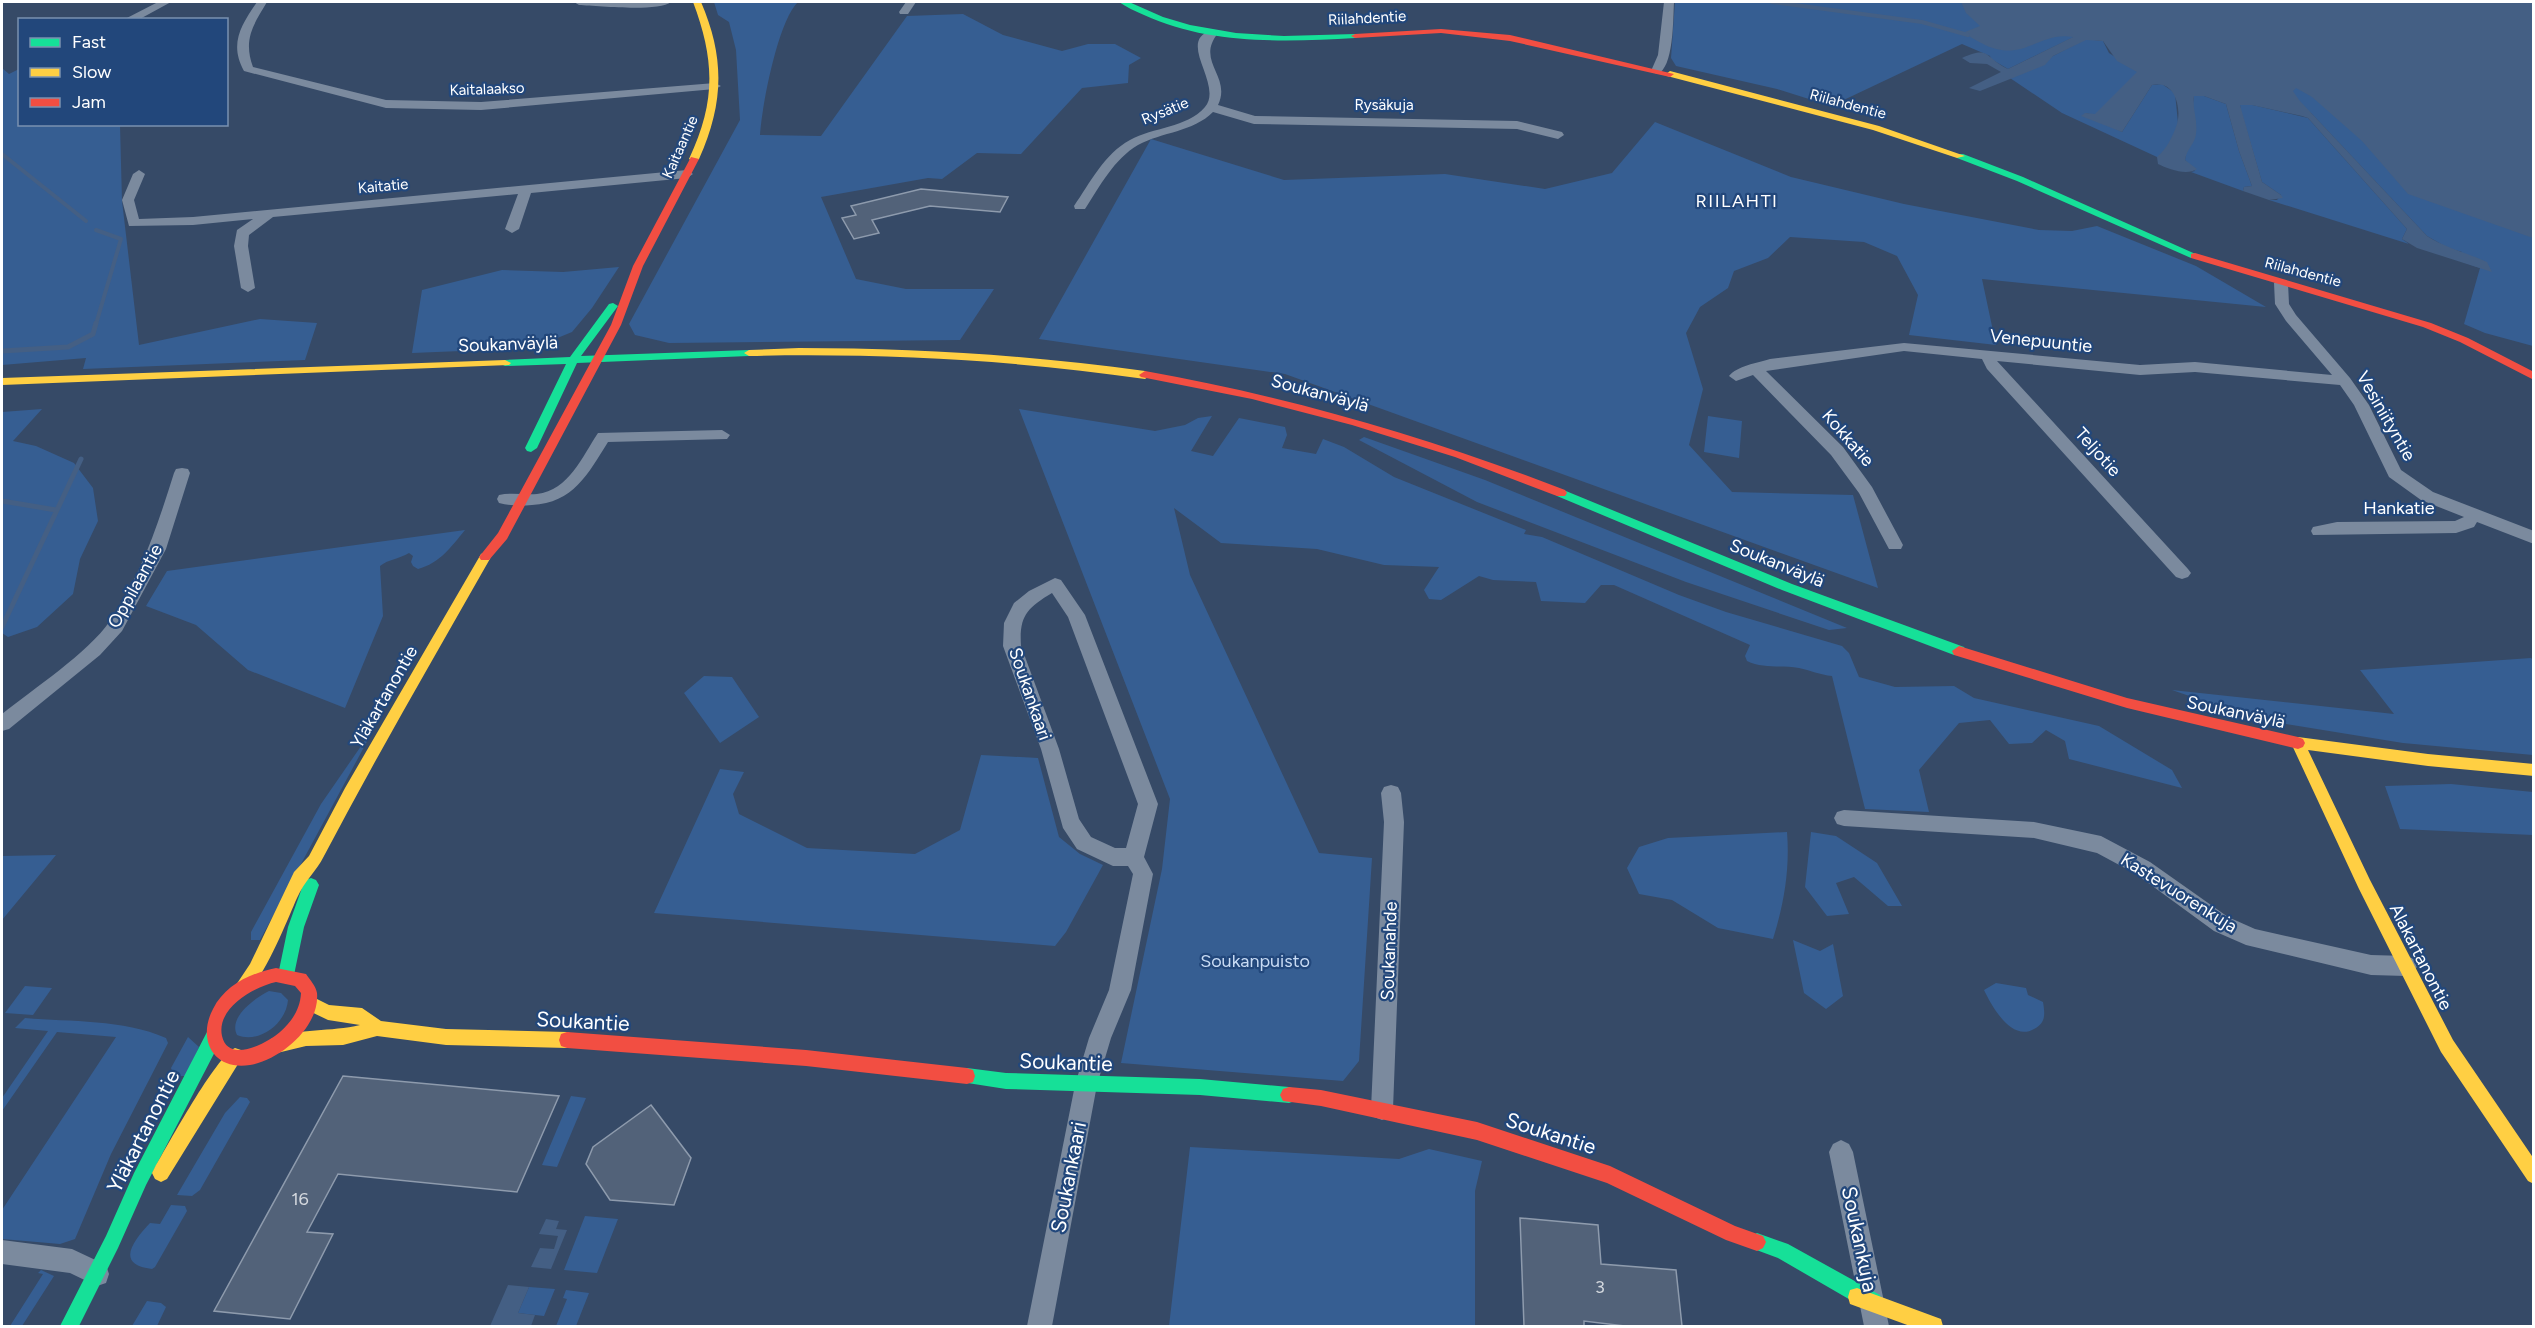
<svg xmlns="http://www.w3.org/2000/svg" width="2535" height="1328" font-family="Figtree,sans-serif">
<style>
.green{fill:#365e92}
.water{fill:#445f84}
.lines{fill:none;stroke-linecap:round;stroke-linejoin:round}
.stream-far1{stroke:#445f84;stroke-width:4}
.stream{stroke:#445f84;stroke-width:5}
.building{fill:#526279;stroke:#8e9bad;stroke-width:1.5}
.street{fill:#7b8a9e;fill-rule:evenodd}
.fast{fill:#16e098;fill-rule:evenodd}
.slow{fill:#ffcf43;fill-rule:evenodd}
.jam{fill:#f24e42;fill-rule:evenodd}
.labels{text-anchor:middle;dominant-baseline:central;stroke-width:4.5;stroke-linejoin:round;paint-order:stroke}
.far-street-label{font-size:15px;fill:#fff;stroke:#22477b}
.far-quarter-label{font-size:18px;letter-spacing:1.5px;fill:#fff;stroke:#22477b}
.street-label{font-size:18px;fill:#fff;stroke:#22477b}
.park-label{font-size:18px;fill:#c8dbf4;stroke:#22477b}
.near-number-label{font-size:18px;fill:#d4d8de}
.near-street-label{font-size:21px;fill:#fff;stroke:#22477b}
</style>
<rect width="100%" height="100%" fill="#364a67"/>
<path class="green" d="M 714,2 L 798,2 C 778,21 762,105 760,135 L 821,136 L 907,16 L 963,14 L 1003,35 L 1062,51 L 1088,44 L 1115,44 L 1141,58 L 1129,65 L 1128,83 L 1082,88 L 1021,154 L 977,153 L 942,179 L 928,178 L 821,197 L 856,279 L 906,289 L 994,289 L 960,340 L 669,343 L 635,335 L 629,324 L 740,120 L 736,50 L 729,22 L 718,15 Z
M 1675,2 L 2126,2 L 2113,18 L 2008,69 L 1991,59 L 1990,56 L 1962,44 L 1831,106 L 1777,89 L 1676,66 L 1671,58 Z
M 2533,2 L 2533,346 L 2485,333 L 2464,324 L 2480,268 L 2442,255 L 2462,252 L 2448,248 L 2427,236 L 2311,113 L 2126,24 Z
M 2086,39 L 2103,41 L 2109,53 L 2138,72 L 2095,115 L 2085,113 L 2122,132 L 2152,85 L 2162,84 L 2175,93 L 2178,123 L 2167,157 L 2157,157 L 2062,113 L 2010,78 Z
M 2,68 L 9,74 L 19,69 L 20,124 L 120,125 L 122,201 L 139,345 L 260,319 L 317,323 L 305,360 L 83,369 L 86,358 L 2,365 Z
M 2194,96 L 2204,96 L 2226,104 L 2239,151 L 2252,186 L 2244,187 L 2243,191 L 2191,172 L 2195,171 L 2185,160 Z
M 2244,103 L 2308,118 L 2407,229 L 2402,239 L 2409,244 L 2269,200 L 2277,200 L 2281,195 L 2262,182 L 2241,111 L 2240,105 Z
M 1655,122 L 1791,177 L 1904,204 L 2039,230 L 2072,231 L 2097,226 L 2196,266 L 2266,307 L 1982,279 L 1996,345 L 1909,335 L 1918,295 L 1897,256 L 1864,242 L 1790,237 L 1768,258 L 1734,271 L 1728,288 L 1700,307 L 1686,333 L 1703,389 L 1689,445 L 1732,492 L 1853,495 L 1878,588 L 1285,374 L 1039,339 L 1151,139 L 1284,180 L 1445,174 L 1545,189 L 1612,173 Z
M 619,267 L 592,308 L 572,332 L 533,348 L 412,353 L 422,290 L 502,270 L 563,272 Z
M 42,409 L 13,441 L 36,446 L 74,463 L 93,488 L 98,521 L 80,559 L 73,594 L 37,627 L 8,637 L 2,633 L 2,412 Z
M 1019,409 L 1155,431 L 1185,425 L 1198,418 L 1212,416 L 1191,451 L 1213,456 L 1239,418 L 1285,427 L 1287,435 L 1282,448 L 1316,454 L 1323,439 L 1344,447 L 1394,477 L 1526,530 L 1524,534 L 1542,537 L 1679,595 L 1726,612 L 1842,646 L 1849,653 L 1859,677 L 1895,687 L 1954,686 L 1974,698 L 2099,726 L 2172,770 L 2182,788 L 2069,759 L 2065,741 L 2046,730 L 2032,743 L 2009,744 L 1990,720 L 1959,723 L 1919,770 L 1929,812 L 1865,809 L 1832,676 C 1820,675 1810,670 1799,668 C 1782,665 1763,669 1747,661 L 1745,656 L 1750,645 L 1614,585 L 1601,585 L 1585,603 L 1541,601 L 1536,582 L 1493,580 L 1479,576 L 1441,600 L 1429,599 L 1424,590 L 1439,567 L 1384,565 L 1317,549 L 1221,543 L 1174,508 L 1190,575 L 1319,853 L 1372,858 L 1359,1061 L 1343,1081 L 1121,1063 L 1162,869 L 1170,799 Z
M 1708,416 L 1742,421 L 1739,458 L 1704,452 Z
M 1364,437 L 1485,480 L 1847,628 L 1829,630 L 1686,582 L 1477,502 L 1359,440 Z
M 465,530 C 451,547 440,563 418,569 L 413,566 L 411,562 L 413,556 L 409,553 C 399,559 389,559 380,566 L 383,616 L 345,708 L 248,670 L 196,625 L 146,606 L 167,571 Z
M 2531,658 L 2534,661 L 2533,755 L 2403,743 L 2256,719 L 2172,690 L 2394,714 L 2360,670 Z
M 704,676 L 732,677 L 759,717 L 720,743 L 684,693 Z
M 368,736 L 370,736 L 260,940 L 251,940 L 251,932 L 321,804 Z
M 981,755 L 1038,758 L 1059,837 L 1080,854 L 1103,865 L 1066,932 L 1055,946 L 654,913 L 720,769 L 744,772 L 733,794 L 739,814 L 807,848 L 915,854 L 960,830 Z
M 2451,784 L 2533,792 L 2533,835 L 2400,829 L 2385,786 Z
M 1787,832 C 1790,869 1784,904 1773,939 L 1718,928 L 1672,900 L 1639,894 L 1627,868 L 1639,847 L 1668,838 Z
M 1811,832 L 1836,836 L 1877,863 L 1902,906 L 1888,906 L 1854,877 L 1836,883 L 1849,914 L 1827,916 L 1805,887 Z
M 56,855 L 2,920 L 2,856 Z
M 1793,940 L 1820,951 L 1833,944 L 1843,996 L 1826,1009 L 1804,993 Z
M 1996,983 L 2026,988 L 2028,995 L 2043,1002 C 2045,1014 2046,1023 2034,1029 C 2012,1042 1992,1007 1984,990 Z
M 25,986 L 52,988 L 33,1015 L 5,1013 Z
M 269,991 L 281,993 L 288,1000 C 286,1024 259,1044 237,1035 C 228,1017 255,998 269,991 Z
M 25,1018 C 71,1022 123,1019 166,1038 L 168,1043 L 111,1154 L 75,1239 L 60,1244 L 2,1239 L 2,1210 L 116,1037 L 57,1032 L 2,1111 L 2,1098 L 48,1031 L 15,1028 Z
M 188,1037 L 199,1047 L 186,1076 L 174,1076 L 171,1068 Z
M 571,1096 L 586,1098 L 557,1167 L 542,1165 Z
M 240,1097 L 247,1098 L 250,1102 L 200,1190 L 192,1196 L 177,1195 L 225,1113 Z
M 1190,1147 L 1399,1159 L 1429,1149 L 1482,1161 L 1475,1191 L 1475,1326 L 1169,1326 Z
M 171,1205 L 185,1206 L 187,1211 L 155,1267 L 152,1269 C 114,1265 134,1240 150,1223 L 160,1224 Z
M 585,1216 L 618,1219 L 597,1273 L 564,1270 Z
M 41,1270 L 54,1276 L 22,1326 L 10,1326 L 43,1274 L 38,1273 Z
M 529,1287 L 555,1289 L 544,1316 L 518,1313 Z
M 566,1290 L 589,1293 L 576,1326 L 556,1326 L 567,1299 L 563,1298 Z
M 147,1301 L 161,1303 L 166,1307 L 157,1326 L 132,1326 Z"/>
<path class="water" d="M 1961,2 L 2533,2 L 2533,238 L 2408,194 L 2362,141 L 2312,97 L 2296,88 L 2293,91 L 2299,100 L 2427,236 C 2446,248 2467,253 2487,262 L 2492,272 L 2417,248 L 2402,239 L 2407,229 L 2308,118 L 2302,116 L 2252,105 L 2240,105 L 2262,182 L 2281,195 L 2283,198 L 2269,200 L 2243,191 L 2244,187 L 2252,186 L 2239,151 L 2226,104 L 2204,96 L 2194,96 C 2192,109 2198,120 2196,134 C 2195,144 2187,148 2185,160 L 2197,169 C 2187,176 2168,169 2158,164 L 2157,157 C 2166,150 2173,136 2177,124 C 2182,107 2174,79 2152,85 L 2122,132 L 2081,116 L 2085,113 L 2095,114 L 2137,72 L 2117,61 L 2103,41 L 2086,40 L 2053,56 L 2045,65 L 1980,91 L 1969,88 L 2001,72 L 1987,64 L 1970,63 L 1962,58 C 1991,45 1984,58 2008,69 L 2073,37 C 2039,31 2024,63 1985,45 C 1978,41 1970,38 1965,32 L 1980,26 L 1966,13 Z
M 546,1219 L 559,1221 L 556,1229 L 567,1230 L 551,1269 L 531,1267 L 540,1248 L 554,1249 L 558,1236 L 539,1234 Z
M 508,1285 L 529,1287 L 518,1313 L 535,1315 L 531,1326 L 490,1326 Z"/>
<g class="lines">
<path class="stream-far1" d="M 1772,2 L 1922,22 L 1968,35
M 2,154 L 86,221
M 96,324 L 121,239 L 96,230"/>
<path class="stream" d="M 2,351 L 68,347 L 93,334 L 96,323
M 2,501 L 56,510
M 2,627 L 81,459"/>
</g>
<path class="building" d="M 921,189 L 1008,197 L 1000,212 L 930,206 L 872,220 L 879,233 L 854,239 L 842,218 L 856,215 L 851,206 Z
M 343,1076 L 559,1096 L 517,1192 L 338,1174 L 307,1232 L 333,1234 L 290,1319 L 214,1311 Z
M 651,1105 L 691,1158 L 674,1205 L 610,1200 L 586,1164 L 593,1147 Z
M 1520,1218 L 1598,1225 L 1601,1264 L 1676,1270 L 1682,1326 L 1625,1326 L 1584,1321 L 1584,1326 L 1524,1326 Z"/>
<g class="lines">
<path class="street" d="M 158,2 L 171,2 L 138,20 L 123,20 Z
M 257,2 L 267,2 C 253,25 243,40 253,67 L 386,100 L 481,102 L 715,83 L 721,86 L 715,89 L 481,110 L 386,108 L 244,71 C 229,44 241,25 257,2 Z
M 574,2 L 671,2 C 659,12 598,6 579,5 Z
M 906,2 L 916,2 L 908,14 L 900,14 L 899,12 Z
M 1664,2 L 1674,2 C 1673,18 1674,69 1657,74 L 1651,71 L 1658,55 Z
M 1212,30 L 1218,33 C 1195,62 1232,76 1218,105 L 1255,116 L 1517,121 L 1562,132 L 1564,135 L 1558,139 L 1517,129 L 1254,124 L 1213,112 C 1193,132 1162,132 1138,145 C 1114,159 1100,186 1085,209 L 1075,209 L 1074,206 C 1090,183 1104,154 1130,140 C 1153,127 1187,128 1205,107 C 1224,84 1175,41 1212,30 Z
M 139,170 L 145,174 L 134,200 L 139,219 L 193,217 L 687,170 L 693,174 L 687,178 L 531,193 L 519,229 L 512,233 L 505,229 L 518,194 L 273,217 L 249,235 L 248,246 L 255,288 L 248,292 L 241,288 L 234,246 L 237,230 L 253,219 L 193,225 L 129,226 L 122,200 L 133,174 Z
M 2281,279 L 2288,283 L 2289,304 L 2296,315 L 2350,378 L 2369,405 L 2401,470 L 2433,492 L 2534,531 L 2534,544 L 2477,522 L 2474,527 L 2456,533 L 2313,535 L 2311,531 L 2313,527 L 2337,522 L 2455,521 L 2464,517 L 2421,500 L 2389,477 L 2354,405 L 2340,385 L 2195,372 L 2140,375 L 1997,361 L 2188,569 L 2191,573 L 2188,577 L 2182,579 L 2176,577 L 1987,369 L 1982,359 L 1904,351 L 1766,371 L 1843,447 L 1872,487 L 1903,545 L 1901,549 L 1889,549 L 1859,493 L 1831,455 L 1753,375 L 1736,381 L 1729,376 C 1737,366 1757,363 1770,359 L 1904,343 L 2140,365 L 2195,362 L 2332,375 L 2286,321 L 2275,304 L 2274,283 Z
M 722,430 L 730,435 L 727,439 L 608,442 C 588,474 573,503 532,505 C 521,506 510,506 499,503 L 497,499 L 499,495 C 511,492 524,495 537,494 C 569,490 582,457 598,433 Z
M 182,468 L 188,469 L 190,473 L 166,549 L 122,631 L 100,655 L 9,729 L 2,731 L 2,714 C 33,689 88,653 110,621 C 141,576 158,524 174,473 L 176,469 Z
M 1055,578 L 1061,580 L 1085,615 L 1158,804 L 1144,857 L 1153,874 L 1131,990 L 1111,1038 L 1097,1085 L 1052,1326 L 1027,1326 L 1075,1085 L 1089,1038 L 1109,990 L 1133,874 L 1128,866 L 1113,866 L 1077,849 L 1063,828 L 1041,749 L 1003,646 L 1004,623 L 1014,603 L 1029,591 ZM 1052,593 L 1068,617 L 1138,804 L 1126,848 L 1115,848 L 1091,837 L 1079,819 L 1059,749 L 1021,646 C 1019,616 1027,608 1052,593 Z
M 1391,785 L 1398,787 L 1401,793 L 1404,822 L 1393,1109 L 1390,1117 L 1382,1120 L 1374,1117 L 1371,1109 L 1384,822 L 1381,793 L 1384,787 Z
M 1844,810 L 2034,822 L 2101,836 L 2150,862 L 2228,917 L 2255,929 L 2371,955 L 2406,956 L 2414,959 L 2417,966 L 2414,973 L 2406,976 L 2371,975 L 2246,945 L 2214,931 L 2136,874 L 2097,853 L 2034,838 L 1844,826 L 1837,824 L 1834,818 L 1837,812 Z
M 1841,1140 L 1849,1144 L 1853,1152 L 1889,1326 L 1864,1326 L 1829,1152 L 1833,1144 Z
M 2,1240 L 72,1249 L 106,1265 L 109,1274 L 106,1283 L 97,1286 L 70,1273 L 2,1264 Z"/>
<path class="fast" d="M 1119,2 L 1129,2 L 1163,17 L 1190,25 L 1236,33 L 1284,36 L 1355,34 L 1359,36 L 1355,38 C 1285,42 1209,45 1144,15 C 1135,11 1126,7 1119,2 Z
M 1957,154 L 1963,154 L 2023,177 L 2200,256 L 2199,258 L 2191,258 L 2017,181 L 1957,158 Z
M 613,303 L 618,306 L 581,356 L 749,350 L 754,353 L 749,356 L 577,363 L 537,448 L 531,452 L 527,451 L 525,448 L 566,364 L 505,366 L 499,363 L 505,360 L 570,357 L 609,304 Z
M 1561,489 L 1792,584 L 1964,647 L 1966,651 L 1964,655 L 1954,655 L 1782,590 L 1557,496 L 1555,493 L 1557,490 Z
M 311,878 L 316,880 L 319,885 L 304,927 L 294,975 L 292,980 L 286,982 L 280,980 L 278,975 L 288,927 L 303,885 L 306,880 Z
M 213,1030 L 219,1032 L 221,1038 L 219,1044 L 146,1185 L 118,1248 L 79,1326 L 60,1326 L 106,1236 L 134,1173 L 207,1032 Z
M 967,1068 L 1006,1073 L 1200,1079 L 1289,1087 L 1295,1089 L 1298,1095 L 1295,1101 L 1289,1103 L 1200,1095 L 1006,1089 L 961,1082 L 959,1076 L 961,1070 Z
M 1757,1233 L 1788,1244 L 1880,1295 L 1882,1302 L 1880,1309 L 1873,1311 L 1866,1309 L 1778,1258 L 1751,1248 L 1748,1242 L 1751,1236 Z"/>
<path class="slow" d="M 693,2 L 701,2 C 725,58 724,103 699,159 L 694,162 L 689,159 C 716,102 715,60 693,2 Z
M 1670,71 L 1879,126 L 1965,156 L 1957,158 L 1873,130 L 1667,76 L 1666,74 Z
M 799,348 C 915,348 1030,355 1145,371 L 1151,375 L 1145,379 C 1013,360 882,353 749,356 L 744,353 L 749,350 Z
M 505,360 L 511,363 L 509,365 L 2,385 L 2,378 Z
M 485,552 L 491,557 C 435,656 377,755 324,856 C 316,872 305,880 297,898 C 288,918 261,988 242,995 L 236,993 L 234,988 L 250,964 L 294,872 L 309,856 L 345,788 L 481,554 Z
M 2298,737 L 2428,754 L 2534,764 L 2534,776 L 2428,766 L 2308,750 L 2370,880 L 2453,1040 L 2534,1159 L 2534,1184 L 2528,1181 L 2441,1052 L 2359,889 L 2291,743 L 2293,739 Z
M 309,995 L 329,1005 L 362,1008 L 381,1021 L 446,1029 L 567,1032 L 573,1034 L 575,1040 L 573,1046 L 567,1048 L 446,1045 L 377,1036 L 343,1045 L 306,1046 L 277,1053 L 271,1051 L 269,1045 L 271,1039 C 300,1028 331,1032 360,1025 L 328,1020 L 303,1008 L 301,1003 L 303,998 Z
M 235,1048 L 241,1050 L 243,1056 L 167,1179 L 161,1182 L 155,1179 L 152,1173 L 155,1167 C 168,1145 216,1056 235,1048 Z
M 1857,1288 L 1941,1319 L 1943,1326 L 1910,1326 L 1850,1304 L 1848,1297 L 1850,1290 Z"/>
<path class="jam" d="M 1441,29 L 1510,35 L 1674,74 L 1670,77 L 1510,41 L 1441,33 L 1355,38 L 1351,36 L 1355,34 Z
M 691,157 L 699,159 L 643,266 L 621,325 L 507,539 L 489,560 L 481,560 L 479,557 L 498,533 L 611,325 L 633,266 Z
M 2195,253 L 2431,323 L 2468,338 L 2534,372 L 2534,380 L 2460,342 L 2423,327 L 2191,258 L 2191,254 Z
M 1145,371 C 1290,397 1428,437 1565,490 L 1567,493 L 1565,496 L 1557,496 L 1455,457 L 1352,425 L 1252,399 L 1141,377 L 1139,375 Z
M 1959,646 L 2127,698 L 2298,737 L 2303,739 L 2305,743 L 2303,747 L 2298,749 L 2127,708 L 1954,655 L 1952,651 Z
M 276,968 L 306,974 C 310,980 316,986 317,993 C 320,1027 280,1060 250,1065 C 213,1071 197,1039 213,1009 C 225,985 251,973 276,968 ZM 276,982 L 295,986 L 301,993 C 300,1010 292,1021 280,1032 C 268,1043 228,1064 222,1036 C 216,1008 254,987 276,982 Z
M 567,1032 L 806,1050 L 967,1068 L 973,1070 L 975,1076 L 973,1082 L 967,1084 L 806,1066 L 567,1048 L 561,1046 L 559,1040 L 561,1034 Z
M 1289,1087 L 1321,1090 L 1477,1122 L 1610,1166 L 1735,1226 L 1763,1236 L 1766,1242 L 1763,1248 L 1757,1251 L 1726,1240 L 1607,1183 L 1477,1140 L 1321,1106 L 1283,1101 L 1280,1095 L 1283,1089 Z"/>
</g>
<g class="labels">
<g class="far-street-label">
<text transform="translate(1367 18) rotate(-3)">Riilahdentie</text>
<text transform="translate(487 89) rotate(-2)">Kaitalaakso</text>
<text transform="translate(1848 104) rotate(15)">Riilahdentie</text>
<text x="1384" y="105">Rysäkuja</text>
<text transform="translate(1165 111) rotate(-22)">Rysätie</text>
<text transform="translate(680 147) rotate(-66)">Kaitaantie</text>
<text transform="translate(383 186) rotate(-5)">Kaitatie</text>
<text transform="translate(2303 272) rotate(15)">Riilahdentie</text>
</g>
<g class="far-quarter-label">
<text x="1737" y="201">RIILAHTI</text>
</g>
<g class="street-label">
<text transform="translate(2041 341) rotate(6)">Venepuuntie</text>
<text transform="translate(508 344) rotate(-2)">Soukanväylä</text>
<text transform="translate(1320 393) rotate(15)">Soukanväylä</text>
<text transform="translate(2386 416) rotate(60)">Vesiniityntie</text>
<text transform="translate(1848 438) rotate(49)">Kokkatie</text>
<text transform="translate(2098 452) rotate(48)">Teljotie</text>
<text x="2399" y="508">Hankatie</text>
<text transform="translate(1777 563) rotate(22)">Soukanväylä</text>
<text transform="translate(135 586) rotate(-61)">Oppilaantie</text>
<text transform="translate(1030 694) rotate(71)">Soukankaari</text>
<text transform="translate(384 697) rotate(-60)">Yläkartanontie</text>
<text transform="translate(2236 712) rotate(12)">Soukanväylä</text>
<text transform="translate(2179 893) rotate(32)">Kastevuorenkuja</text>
<text transform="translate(1389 951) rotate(-88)">Soukanahde</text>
<text transform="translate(2421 957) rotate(63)">Alakartanontie</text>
</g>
<g class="park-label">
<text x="1255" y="961">Soukanpuisto</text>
</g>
<g class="near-number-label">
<text x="300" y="1199">16</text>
<text x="1600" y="1287">3</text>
</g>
<g class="near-street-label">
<text transform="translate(583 1021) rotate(3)">Soukantie</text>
<text transform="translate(1066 1062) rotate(2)">Soukantie</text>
<text transform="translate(143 1131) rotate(-63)">Yläkartanontie</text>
<text transform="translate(1551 1133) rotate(18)">Soukantie</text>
<text transform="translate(1068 1177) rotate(-79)">Soukankaari</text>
<text transform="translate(1860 1239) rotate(78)">Soukankuja</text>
</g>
</g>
<rect width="2535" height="1328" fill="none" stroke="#ffffff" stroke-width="6"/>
<rect x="18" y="18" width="210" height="108" fill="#22477b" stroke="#7a91b0" stroke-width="1.5"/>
<rect x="30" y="38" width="30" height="9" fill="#16e098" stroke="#7a91b0" stroke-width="1.5"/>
<text x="72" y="48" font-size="18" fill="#ffffff">Fast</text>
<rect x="30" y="68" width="30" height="9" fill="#ffcf43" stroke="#7a91b0" stroke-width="1.5"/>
<text x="72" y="78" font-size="18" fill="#ffffff">Slow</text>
<rect x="30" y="98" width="30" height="9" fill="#f24e42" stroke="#7a91b0" stroke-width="1.5"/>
<text x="72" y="108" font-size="18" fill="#ffffff">Jam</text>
</svg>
